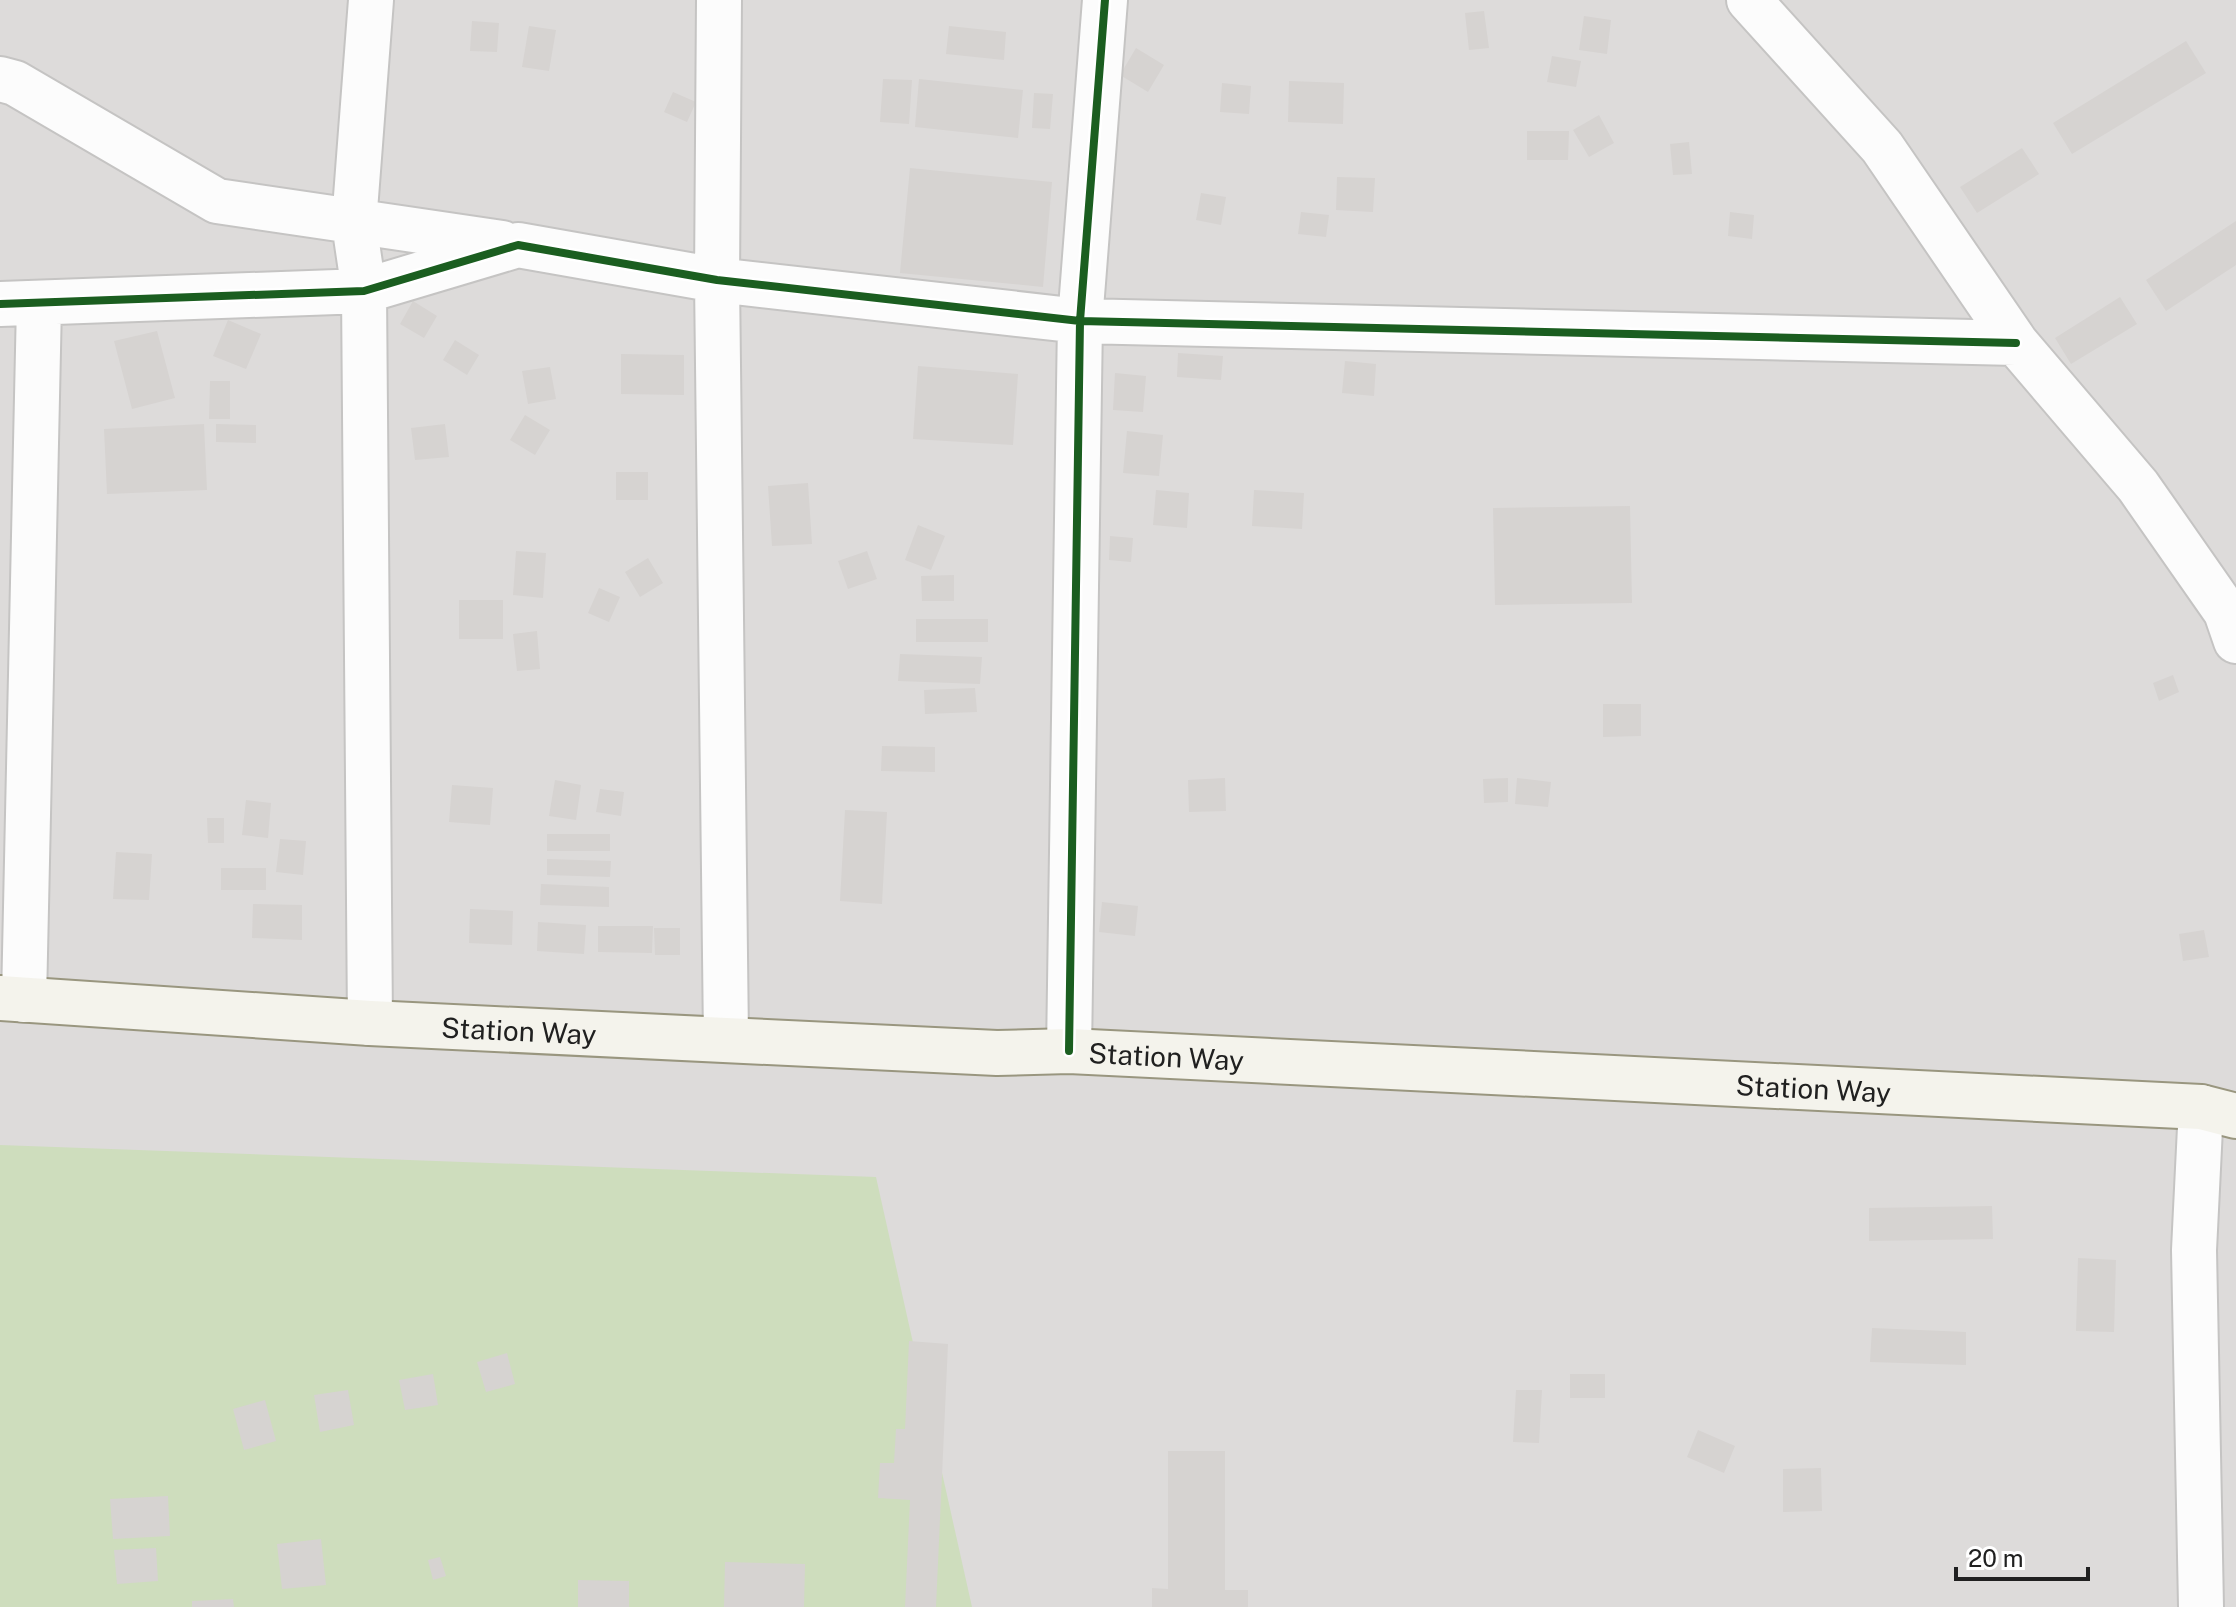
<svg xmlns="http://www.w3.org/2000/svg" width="2236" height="1607" font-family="'Public Sans',sans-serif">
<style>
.residential{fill:#dddbda}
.forest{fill:#ceddbd}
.building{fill:#d6d3d1}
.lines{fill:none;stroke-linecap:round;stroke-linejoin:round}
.minor-casing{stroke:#c5c4c3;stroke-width:48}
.secondary-casing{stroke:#99967f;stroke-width:48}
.minor{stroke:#fcfcfc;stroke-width:44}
.secondary{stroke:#f4f3ec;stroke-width:44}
.cycleway-casing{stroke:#fff;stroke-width:13}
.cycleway{stroke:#1b5e20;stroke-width:8}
.labels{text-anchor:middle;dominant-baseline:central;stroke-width:7;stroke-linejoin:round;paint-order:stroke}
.street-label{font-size:28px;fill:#202020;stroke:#fff}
</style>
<rect width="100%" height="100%" fill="#eeebe9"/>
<path class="residential" d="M 0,0 L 2236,0 L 2236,1607 L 0,1607 Z"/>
<path class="forest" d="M 0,1145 L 876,1177 L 972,1607 L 0,1607 Z"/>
<path class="building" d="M 1484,11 L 1489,48 L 1469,50 L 1465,13 Z
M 1584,16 L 1611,20 L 1607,54 L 1579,50 Z
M 472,21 L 499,23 L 497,52 L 470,51 Z
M 529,26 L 556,30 L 549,71 L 522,67 Z
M 949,26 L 1006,32 L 1004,60 L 946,54 Z
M 2186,41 L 2206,73 L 2072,154 L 2053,123 Z
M 1136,48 L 1164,65 L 1148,92 L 1120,75 Z
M 1552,56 L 1581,61 L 1576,87 L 1547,82 Z
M 883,79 L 912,80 L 909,124 L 880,122 Z
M 919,79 L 1023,90 L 1018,138 L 915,127 Z
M 1289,81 L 1344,83 L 1343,124 L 1288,122 Z
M 1222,83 L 1251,86 L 1249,114 L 1220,112 Z
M 673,92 L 696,102 L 687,122 L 664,112 Z
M 1034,93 L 1053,94 L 1050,129 L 1032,128 Z
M 1599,115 L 1614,143 L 1589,157 L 1573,130 Z
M 1527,131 L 1569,131 L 1568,160 L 1527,160 Z
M 1689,142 L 1692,174 L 1673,175 L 1670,144 Z
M 2022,148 L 2039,174 L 1977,213 L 1960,187 Z
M 910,168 L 1052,182 L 1043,287 L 900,273 Z
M 1337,177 L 1375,178 L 1373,212 L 1336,210 Z
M 1201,193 L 1226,197 L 1221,225 L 1196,220 Z
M 1301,212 L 1329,215 L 1326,237 L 1298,234 Z
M 1730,212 L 1754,215 L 1752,239 L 1728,236 Z
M 2236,221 L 2236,265 L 2166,311 L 2146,280 Z
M 2120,297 L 2137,324 L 2071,364 L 2055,338 Z
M 413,301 L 437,316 L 424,338 L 400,324 Z
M 228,320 L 261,334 L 246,369 L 213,356 Z
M 157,331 L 175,398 L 132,409 L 114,341 Z
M 455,340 L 479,355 L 467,375 L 443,360 Z
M 1178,353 L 1223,356 L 1221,380 L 1177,377 Z
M 621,354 L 684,355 L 684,395 L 621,394 Z
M 1345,361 L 1376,364 L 1374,396 L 1342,393 Z
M 918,366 L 1018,374 L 1013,445 L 913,439 Z
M 550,367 L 556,399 L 528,404 L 522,371 Z
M 1115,373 L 1146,376 L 1143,412 L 1113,410 Z
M 210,381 L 230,381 L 230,419 L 209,419 Z
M 525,415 L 550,430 L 535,455 L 510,440 Z
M 204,424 L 207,490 L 107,494 L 104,429 Z
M 216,424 L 256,425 L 256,443 L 216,442 Z
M 445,424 L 449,457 L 415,460 L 411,428 Z
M 1127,431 L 1163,435 L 1159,476 L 1123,473 Z
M 616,472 L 648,472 L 648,500 L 616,500 Z
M 808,483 L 812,544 L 772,546 L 768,486 Z
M 1156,490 L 1189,493 L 1187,528 L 1153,525 Z
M 1254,490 L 1304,493 L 1302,529 L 1252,526 Z
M 1630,506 L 1632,603 L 1495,605 L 1493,508 Z
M 918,525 L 945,536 L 931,570 L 905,560 Z
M 1110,536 L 1133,538 L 1131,562 L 1109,560 Z
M 516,551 L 546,553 L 543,598 L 513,595 Z
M 867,551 L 877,579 L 848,589 L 838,561 Z
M 648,558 L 663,583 L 640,597 L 625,572 Z
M 954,575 L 954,601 L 922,601 L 921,576 Z
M 599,588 L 620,597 L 609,622 L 588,613 Z
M 459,600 L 503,600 L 503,639 L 459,639 Z
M 916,619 L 988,619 L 988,642 L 916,642 Z
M 537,631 L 540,669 L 517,671 L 513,634 Z
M 900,654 L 982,657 L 980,684 L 898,681 Z
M 2173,675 L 2179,692 L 2159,701 L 2153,683 Z
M 975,688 L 977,712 L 925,714 L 924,690 Z
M 1603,704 L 1641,704 L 1641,736 L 1603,737 Z
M 882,746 L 935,747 L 935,772 L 881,771 Z
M 1225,778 L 1226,811 L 1189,812 L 1188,780 Z
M 1508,778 L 1508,802 L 1484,803 L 1483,779 Z
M 1517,778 L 1551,782 L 1548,807 L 1515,804 Z
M 555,780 L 581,785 L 576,820 L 549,816 Z
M 452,785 L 493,788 L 490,825 L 449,822 Z
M 600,789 L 624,792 L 621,816 L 596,812 Z
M 246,800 L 271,803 L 268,838 L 242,835 Z
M 845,810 L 887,812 L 882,904 L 840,901 Z
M 207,818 L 224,818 L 224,843 L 208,843 Z
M 547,834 L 610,834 L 610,851 L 547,851 Z
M 280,839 L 306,841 L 303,875 L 276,872 Z
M 116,852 L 152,854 L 149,900 L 113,899 Z
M 547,859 L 611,861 L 610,877 L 547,875 Z
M 221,868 L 266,868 L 266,890 L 221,890 Z
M 541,884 L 609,887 L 609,907 L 540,905 Z
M 1102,902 L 1138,906 L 1135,936 L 1099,932 Z
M 253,904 L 302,905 L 302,940 L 252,938 Z
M 470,909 L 513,911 L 512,945 L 469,943 Z
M 538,922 L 586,925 L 584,954 L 537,951 Z
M 598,926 L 653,926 L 652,953 L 598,952 Z
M 654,928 L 680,928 L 680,955 L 655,955 Z
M 2204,930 L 2209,957 L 2183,961 L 2179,934 Z
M 1992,1206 L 1993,1239 L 1869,1241 L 1869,1208 Z
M 2078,1258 L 2116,1260 L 2114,1332 L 2076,1331 Z
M 1872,1328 L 1966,1332 L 1966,1365 L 1870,1362 Z
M 909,1341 L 948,1344 L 936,1607 L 905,1607 L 910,1500 L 878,1498 L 880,1463 L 894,1463 L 896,1429 L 905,1429 Z
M 507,1353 L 515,1384 L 486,1392 L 477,1362 Z
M 433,1374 L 438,1405 L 405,1410 L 399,1380 Z
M 1570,1374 L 1605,1374 L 1605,1398 L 1570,1398 Z
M 348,1390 L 354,1425 L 320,1432 L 314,1395 Z
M 1516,1390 L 1542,1390 L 1539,1443 L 1513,1442 Z
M 265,1400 L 276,1441 L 244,1450 L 233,1409 Z
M 1698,1430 L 1735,1446 L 1724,1473 L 1687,1457 Z
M 1168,1451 L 1225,1451 L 1225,1590 L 1248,1590 L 1248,1607 L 1152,1607 L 1152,1588 L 1168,1589 Z
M 1821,1468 L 1822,1511 L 1783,1512 L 1783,1469 Z
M 168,1496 L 170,1536 L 113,1539 L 110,1499 Z
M 321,1539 L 326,1585 L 282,1589 L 277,1544 Z
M 156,1548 L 158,1581 L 117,1584 L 114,1550 Z
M 440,1557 L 446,1576 L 433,1580 L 428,1560 Z
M 725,1562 L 805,1564 L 804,1607 L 724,1607 Z
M 578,1580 L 629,1581 L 629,1607 L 578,1607 Z
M 233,1599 L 234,1607 L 192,1607 L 192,1601 Z"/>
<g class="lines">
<g class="minor-casing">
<path id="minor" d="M 719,0 L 717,280 L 726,1039
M 1749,0 L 1882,147 L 2016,343 L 2138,486 L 2226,612 L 2236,641
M 0,79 L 15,83 L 217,201 L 502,243
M 0,304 L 364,291 L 518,245 L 717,280 L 1080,321 L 2016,343
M 24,1000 L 39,304
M 370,1023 L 364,291 L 354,223 L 371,0
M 1069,1051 L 1080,321 L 1105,0
M 2201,1107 L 2194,1250 L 2201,1607"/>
</g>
<g class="secondary-casing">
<g id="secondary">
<path id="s1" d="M 0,998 L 370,1023 L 997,1053 L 1069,1051 L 2201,1107 L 2236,1116"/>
</g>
</g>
<use href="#minor" class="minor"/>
<use href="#secondary" class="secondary"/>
<g class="cycleway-casing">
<path id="cycleway" d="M 0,304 L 364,291 L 518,245 L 717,280 L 1080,321 L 2016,343
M 1069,1051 L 1080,321 L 1105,0"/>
</g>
<use href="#cycleway" class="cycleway"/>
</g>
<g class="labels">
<g class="street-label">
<text stroke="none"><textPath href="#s1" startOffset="520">Station Way</textPath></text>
<text stroke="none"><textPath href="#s1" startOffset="1168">Station Way</textPath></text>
<text stroke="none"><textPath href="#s1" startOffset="1816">Station Way</textPath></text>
</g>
</g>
<path d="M1956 1567v12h132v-12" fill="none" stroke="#202020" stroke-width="4"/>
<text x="1968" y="1567" font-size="24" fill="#202020" stroke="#ffffff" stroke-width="6" paint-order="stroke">20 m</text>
</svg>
